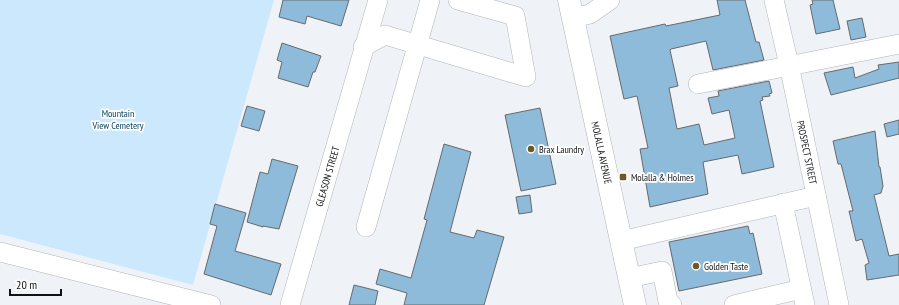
<svg xmlns="http://www.w3.org/2000/svg" width="899" height="305" font-family="'PT Sans Narrow',sans-serif">
<style>
.green{fill:#cce8fc}
.building{fill:#8ebbd9;stroke:#666a6d}
.lines{fill:none;stroke-linecap:round;stroke-linejoin:round}
.minor-casing{stroke:#b0b5b8;stroke-width:20}
.major-casing{stroke:#b0b5b8;stroke-width:23}
.minor{stroke:#fff;stroke-width:19}
.major{stroke:#fff;stroke-width:22}
.poi-dot{fill:#6c5927;stroke:#fff;stroke-width:1.5}
.labels{text-anchor:middle;dominant-baseline:central;stroke-width:3.5;stroke-linejoin:round;paint-order:stroke}
.park-label{font-size:10px;fill:#003c5a;stroke:#fff}
.poi-label{font-size:10px;fill:#101213;stroke:#fff;text-anchor:start}
.street-label{font-size:10px;fill:#101213;stroke:#fff}
</style>
<rect width="100%" height="100%" fill="#eff3f7"/>
<path class="green" d="M 0,0 L 274,0 L 193,285 L 0,234 Z"/>
<path class="building" d="M 283,0 L 349,0 L 341,26 L 307,16 L 305,24 L 279,17 Z
M 717,0 L 745,0 L 756,42 L 759,42 L 764,60 L 713,70 L 706,41 L 671,49 L 670,50 L 678,86 L 669,88 L 677,129 L 699,124 L 704,145 L 735,138 L 729,110 L 712,114 L 708,98 L 719,96 L 718,91 L 769,81 L 772,93 L 769,94 L 770,96 L 762,97 L 763,100 L 760,101 L 774,167 L 742,174 L 738,155 L 703,162 L 708,194 L 650,207 L 640,149 L 648,148 L 637,96 L 624,99 L 610,36 L 665,24 L 666,26 L 720,15 Z
M 812,0 L 833,0 L 840,29 L 816,34 L 810,5 L 813,4 Z
M 862,18 L 866,37 L 851,40 L 847,21 Z
M 282,43 L 321,56 L 315,72 L 313,72 L 308,87 L 278,78 L 282,62 L 277,60 Z
M 899,62 L 899,78 L 831,95 L 824,73 L 853,67 L 855,78 L 879,69 L 878,65 Z
M 247,106 L 265,111 L 259,131 L 241,126 Z
M 540,108 L 556,184 L 521,191 L 505,115 Z
M 899,120 L 899,134 L 887,137 L 884,124 Z
M 875,131 L 879,167 L 880,167 L 883,186 L 881,193 L 874,195 L 889,256 L 899,254 L 899,275 L 867,280 L 865,265 L 869,263 L 862,239 L 856,241 L 849,211 L 853,211 L 841,164 L 838,164 L 833,141 Z
M 444,144 L 471,152 L 450,232 L 474,238 L 477,230 L 504,237 L 484,305 L 404,305 L 407,293 L 376,284 L 380,269 L 411,278 L 427,220 L 424,219 Z
M 272,159 L 298,166 L 279,229 L 263,226 L 263,227 L 247,222 L 260,172 L 268,174 Z
M 530,195 L 532,212 L 519,214 L 516,197 Z
M 215,204 L 246,213 L 235,251 L 281,264 L 271,295 L 204,274 L 217,226 L 210,224 Z
M 748,226 L 750,234 L 753,233 L 762,274 L 679,291 L 669,242 Z
M 354,285 L 378,291 L 375,305 L 349,305 Z"/>
<g class="lines">
<g class="minor-casing">
<g id="minor">
<path id="s1" d="M 774,0 L 789,65 L 839,305"/>
<path d="M 573,18 L 590,14 L 610,0"/>
<path d="M 363,47 L 385,35 L 526,77 L 515,16 L 458,0"/>
<path d="M 698,84 L 899,44"/>
<path d="M 783,203 L 805,305"/>
<path d="M 366,227 L 430,0"/>
<path d="M 621,241 L 816,196"/>
<path d="M 0,252 L 211,305"/>
<path d="M 629,278 L 662,271 L 668,301 L 672,305"/>
<path id="s2" d="M 290,305 L 378,0"/>
<path d="M 734,305 L 801,289"/>
</g>
</g>
<g class="major-casing">
<g id="major">
<path id="s3" d="M 569,0 L 635,305"/>
</g>
</g>
<use href="#minor" class="minor"/>
<use href="#major" class="major"/>
</g>
<g class="poi-dot">
<circle cx="531" cy="149" r="4"/>
<rect x="619" y="173" width="8" height="8" rx="2"/>
<circle cx="696" cy="266" r="4"/>
</g>
<g class="labels">
<g class="park-label">
<text x="118" y="113">Mountain<tspan x="118" dy="12">View Cemetery</tspan></text>
</g>
<g class="poi-label">
<text x="539" y="149">Brax Laundry</text>
<text x="631" y="177">Molalla &amp; Holmes</text>
<text x="704" y="266">Golden Taste</text>
</g>
<g class="street-label">
<text stroke="none"><textPath href="#s3" startOffset="156">MOLALLA AVENUE</textPath></text>
<text stroke="none"><textPath href="#s1" startOffset="156">PROSPECT STREET</textPath></text>
<text stroke="none"><textPath href="#s2" startOffset="134">GLEASON STREET</textPath></text>
</g>
</g>
<path d="M10 289v6h51v-6" fill="none" stroke="#101213" stroke-width="2"/>
<text x="16" y="289" font-size="12" fill="#101213" stroke="#ffffff" stroke-width="3" paint-order="stroke">20 m</text>
</svg>
